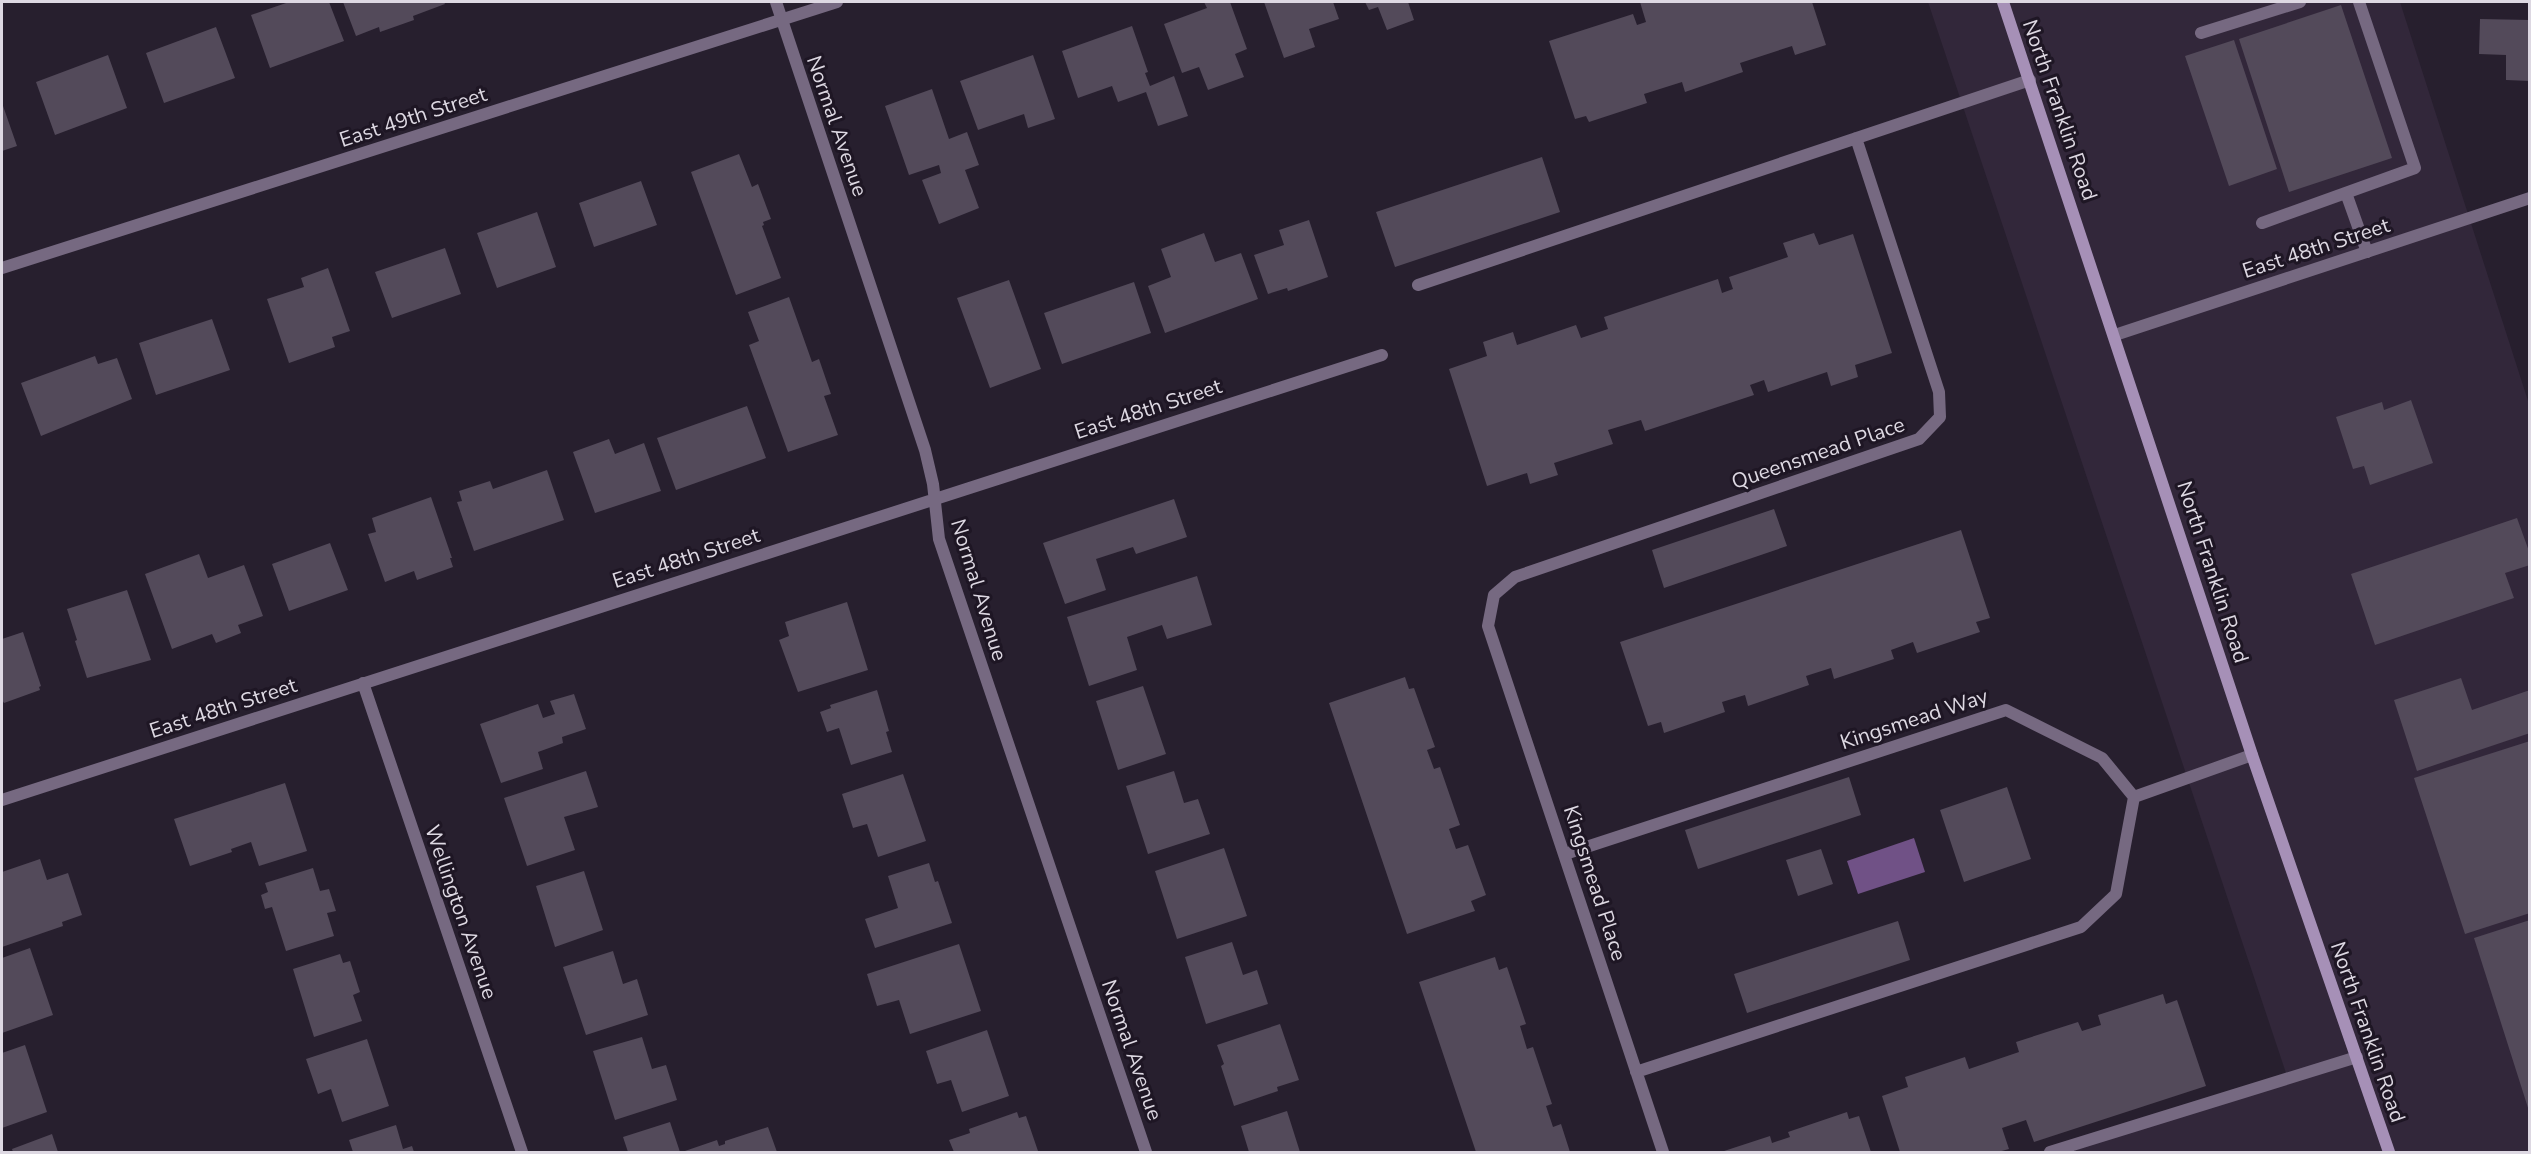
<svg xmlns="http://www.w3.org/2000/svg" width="2531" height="1154" font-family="'Nunito Sans',sans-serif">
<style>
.built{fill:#32273a}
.water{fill:#705186}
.building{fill:#534a5a}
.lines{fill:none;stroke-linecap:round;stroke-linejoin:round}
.lane{stroke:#766981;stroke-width:12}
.street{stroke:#766981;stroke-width:12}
.secondary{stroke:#a690b7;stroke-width:12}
.labels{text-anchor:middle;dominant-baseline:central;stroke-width:6;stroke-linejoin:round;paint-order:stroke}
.street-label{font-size:21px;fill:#ddd8e2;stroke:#1e1624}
</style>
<rect width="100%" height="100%" fill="#271f2e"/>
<path class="built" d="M 1928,2 L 2400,2 L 2529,404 L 2529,1152 L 2075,1152 L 2075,1145 L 2287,1076 Z"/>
<path class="water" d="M 1914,838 L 1925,872 L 1858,894 L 1847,861 Z"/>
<path class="building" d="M 289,2 L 329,2 L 344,41 L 270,68 L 251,15 Z
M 343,2 L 444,2 L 445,4 L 413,16 L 414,20 L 380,32 L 379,27 L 356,36 Z
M 1204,2 L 1230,2 L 1247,49 L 1235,54 L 1244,77 L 1208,90 L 1199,67 L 1182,73 L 1164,24 L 1207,8 Z
M 1264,2 L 1333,2 L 1339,19 L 1309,29 L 1315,47 L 1284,58 Z
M 1365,2 L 1408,2 L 1414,20 L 1387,30 L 1378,7 L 1369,10 Z
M 1640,2 L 1812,2 L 1826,45 L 1795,55 L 1792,46 L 1740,63 L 1743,72 L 1685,92 L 1682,82 L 1644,94 L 1647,103 L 1589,122 L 1586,116 L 1575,119 L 1549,41 L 1633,14 L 1637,25 L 1646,22 Z
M 2341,5 L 2392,158 L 2289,192 L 2239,39 Z
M 2480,19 L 2530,20 L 2530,81 L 2506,80 L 2506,55 L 2479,54 Z
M 1132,26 L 1148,72 L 1145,73 L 1150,86 L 1174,76 L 1188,116 L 1158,126 L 1146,92 L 1118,102 L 1112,86 L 1078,98 L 1062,51 Z
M 216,27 L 235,78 L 164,103 L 146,53 Z
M 2234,40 L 2277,169 L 2229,186 L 2185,56 Z
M 108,55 L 127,108 L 55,135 L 36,82 Z
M 1033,55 L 1055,119 L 1028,128 L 1024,114 L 978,130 L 960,81 Z
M 932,89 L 949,139 L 967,132 L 979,165 L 965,170 L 979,208 L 939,224 L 922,180 L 941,173 L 939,165 L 909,175 L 885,106 Z
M 2,103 L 17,146 L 2,151 Z
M 739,154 L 752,187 L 758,184 L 771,219 L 763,222 L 764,225 L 762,226 L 781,278 L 736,295 L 691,172 Z
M 1542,157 L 1560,212 L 1395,267 L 1376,212 Z
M 641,181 L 657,225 L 594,247 L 579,203 Z
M 537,212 L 556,267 L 497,288 L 477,233 Z
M 1309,220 L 1328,277 L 1288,291 L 1287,288 L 1268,294 L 1254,255 L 1284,245 L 1279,230 Z
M 1204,233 L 1215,262 L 1241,253 L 1258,299 L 1165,333 L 1148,286 L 1171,277 L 1161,249 Z
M 1814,233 L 1819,245 L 1853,234 L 1892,353 L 1855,365 L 1858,377 L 1831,386 L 1827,372 L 1768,392 L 1764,380 L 1750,385 L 1754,395 L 1645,431 L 1641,420 L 1608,430 L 1613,444 L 1554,463 L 1558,475 L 1530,484 L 1527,473 L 1487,486 L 1449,369 L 1487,356 L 1483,342 L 1513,332 L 1517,345 L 1576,325 L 1581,338 L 1608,329 L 1604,317 L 1718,279 L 1722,293 L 1733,289 L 1729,277 L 1788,257 L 1783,243 Z
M 445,248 L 461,294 L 392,318 L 375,272 Z
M 328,268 L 350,331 L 332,337 L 335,347 L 289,363 L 267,299 L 304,287 L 301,278 Z
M 1009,280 L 1041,369 L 990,388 L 957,298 Z
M 1134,282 L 1151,333 L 1062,364 L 1044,313 Z
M 789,297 L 812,362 L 819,359 L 831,394 L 824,396 L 838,435 L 788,452 L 749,345 L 759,341 L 748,312 Z
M 212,319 L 230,370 L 156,395 L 139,343 Z
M 95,356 L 98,364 L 117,358 L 132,399 L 41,436 L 21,383 Z
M 2411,400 L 2433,463 L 2370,485 L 2364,466 L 2353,469 L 2336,417 L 2382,402 L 2384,410 Z
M 747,406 L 766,458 L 676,490 L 657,438 Z
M 609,439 L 615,454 L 644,443 L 661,491 L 595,513 L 573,452 Z
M 547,470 L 564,520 L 474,551 L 457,502 L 462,501 L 459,491 L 490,481 L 493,489 Z
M 431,497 L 452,558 L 450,558 L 453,567 L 417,580 L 414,571 L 385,582 L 368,534 L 376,532 L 372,518 Z
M 1174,499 L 1187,537 L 1136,554 L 1133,547 L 1096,559 L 1106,590 L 1065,604 L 1043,543 Z
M 1774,509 L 1787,546 L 1664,588 L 1652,550 Z
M 2517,518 L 2530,554 L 2530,565 L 2505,573 L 2514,598 L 2375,645 L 2351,574 Z
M 1961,530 L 1990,618 L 1976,622 L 1980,632 L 1917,653 L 1913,642 L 1891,650 L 1894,659 L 1834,679 L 1831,668 L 1806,676 L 1809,685 L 1748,706 L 1745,695 L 1722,702 L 1725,712 L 1664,733 L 1661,722 L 1648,726 L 1620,642 Z
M 330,543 L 348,590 L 289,611 L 272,564 Z
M 199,554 L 208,578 L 244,565 L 263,616 L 238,625 L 241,633 L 216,643 L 212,634 L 172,649 L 145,574 Z
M 1197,576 L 1212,625 L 1167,639 L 1162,625 L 1127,637 L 1137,670 L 1089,686 L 1067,617 Z
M 127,590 L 151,660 L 87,678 L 75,641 L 77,640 L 67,609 Z
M 847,602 L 868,670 L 798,692 L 779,640 L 789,636 L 785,622 Z
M 23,632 L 41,686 L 39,687 L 40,690 L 4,703 L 2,700 L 2,639 Z
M 1405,677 L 1409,689 L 1414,688 L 1435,747 L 1427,750 L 1434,769 L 1440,767 L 1460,825 L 1449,829 L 1456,849 L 1468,845 L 1486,895 L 1471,901 L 1475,911 L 1407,934 L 1329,703 Z
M 2461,678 L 2472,710 L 2530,690 L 2530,733 L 2417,771 L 2394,700 Z
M 1143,686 L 1166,754 L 1118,770 L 1096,701 Z
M 877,690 L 889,731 L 886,732 L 892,752 L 851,765 L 839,728 L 827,732 L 820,712 L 831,708 L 830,705 Z
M 574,694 L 586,729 L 562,737 L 563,743 L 538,752 L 543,769 L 501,783 L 480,724 L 538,704 L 543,718 L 555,714 L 550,701 Z
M 2530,741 L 2530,913 L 2465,934 L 2414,778 Z
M 586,771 L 598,807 L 564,817 L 575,850 L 527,866 L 504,798 Z
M 1174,771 L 1184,803 L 1198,799 L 1210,834 L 1148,854 L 1126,786 Z
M 903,774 L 926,841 L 878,857 L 867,824 L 853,828 L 842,794 Z
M 1849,777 L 1861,815 L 1698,869 L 1685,830 Z
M 285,783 L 307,851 L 259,866 L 251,842 L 231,849 L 232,852 L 190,866 L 174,819 Z
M 2007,787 L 2031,859 L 1964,882 L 1940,810 Z
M 1224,848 L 1247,916 L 1177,939 L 1155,871 Z
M 1821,849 L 1833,884 L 1798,896 L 1786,860 Z
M 40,859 L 47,880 L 68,873 L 82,915 L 62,922 L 63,926 L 2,947 L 2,872 Z
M 929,863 L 935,882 L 938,881 L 952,923 L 875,948 L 865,919 L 898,908 L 888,876 Z
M 313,868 L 320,891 L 329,889 L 336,911 L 327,913 L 334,936 L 286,951 L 272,907 L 265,909 L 261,895 L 268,892 L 265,883 Z
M 584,871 L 603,930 L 555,947 L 536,886 Z
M 2530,920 L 2530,1111 L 2529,1111 L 2474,938 Z
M 1898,921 L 1910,960 L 1747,1013 L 1734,974 Z
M 1232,942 L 1243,975 L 1257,970 L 1268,1004 L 1206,1024 L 1185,957 Z
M 959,944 L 981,1011 L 910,1034 L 899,1000 L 877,1006 L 867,974 Z
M 30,948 L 53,1015 L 2,1033 L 2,958 Z
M 613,951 L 623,984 L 637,979 L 648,1015 L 586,1035 L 563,967 Z
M 340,954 L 343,963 L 350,961 L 360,992 L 353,995 L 362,1021 L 314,1037 L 293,969 Z
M 1495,957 L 1499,970 L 1507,967 L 1526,1024 L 1520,1026 L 1527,1049 L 1533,1047 L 1552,1104 L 1546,1106 L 1553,1127 L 1561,1124 L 1570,1152 L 1476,1152 L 1419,982 Z
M 2163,994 L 2166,1004 L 2177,1000 L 2206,1086 L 2034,1142 L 2026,1120 L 2002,1128 L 2009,1149 L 1998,1152 L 1900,1152 L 1882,1096 L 1908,1087 L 1905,1077 L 1965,1057 L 1969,1069 L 2019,1052 L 2016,1042 L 2078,1022 L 2082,1031 L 2101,1025 L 2098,1015 Z
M 1280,1024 L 1299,1080 L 1277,1087 L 1278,1091 L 1234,1106 L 1221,1066 L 1224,1064 L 1217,1045 Z
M 987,1030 L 1009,1096 L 962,1112 L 951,1080 L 937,1084 L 926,1051 Z
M 642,1037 L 652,1069 L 666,1065 L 677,1100 L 615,1120 L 593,1051 Z
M 367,1039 L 389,1106 L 342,1122 L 331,1089 L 318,1094 L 306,1059 Z
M 25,1045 L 47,1112 L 2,1128 L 2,1053 Z
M 1287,1111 L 1300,1152 L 1249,1152 L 1241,1126 Z
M 1017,1112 L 1019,1118 L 1026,1116 L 1038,1151 L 954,1152 L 949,1140 L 970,1133 L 969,1129 Z
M 1847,1112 L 1849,1119 L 1859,1116 L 1871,1152 L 1721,1152 L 1770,1136 L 1772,1143 L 1790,1137 L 1788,1132 Z
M 670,1122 L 680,1152 L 628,1152 L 623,1137 Z
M 396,1125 L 403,1149 L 412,1146 L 414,1152 L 353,1152 L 349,1140 Z
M 768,1127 L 777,1152 L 682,1152 L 717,1140 L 719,1146 L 725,1144 L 725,1141 Z
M 52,1134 L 58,1152 L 13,1152 L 12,1149 Z"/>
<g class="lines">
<path class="lane" d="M 2201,33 L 2300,2
M 2346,193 L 2367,252
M 2262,223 L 2415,168 L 2359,2
M 2050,1152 L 2357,1057"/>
<path class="street" d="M 776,2 L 925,450 L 933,484 L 939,539 L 1146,1152
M 2,268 L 837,2
M 1418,285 L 2030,80
M 2115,335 L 2530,198
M 363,683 L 522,1152
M 2,800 L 1382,355
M 1565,854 L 2006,710 L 2102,758 L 2134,797 L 2252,755
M 1636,1072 L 2081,927 L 2116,894 L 2134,797
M 1663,1152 L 1488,626 L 1494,595 L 1515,577 L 1919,439 L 1940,417 L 1939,392 L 1856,138"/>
<path class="secondary" d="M 2003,2 L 2252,755 L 2389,1152"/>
</g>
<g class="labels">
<g class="street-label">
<text transform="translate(2060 110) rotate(71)">North Franklin Road</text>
<text transform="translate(413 117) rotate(-18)">East 49th Street</text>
<text transform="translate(837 126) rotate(71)">Normal Avenue</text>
<text transform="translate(2316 248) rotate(-18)">East 48th Street</text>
<text transform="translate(1148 409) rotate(-18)">East 48th Street</text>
<text transform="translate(1818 453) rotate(-19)">Queensmead Place</text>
<text transform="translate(686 558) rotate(-18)">East 48th Street</text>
<text transform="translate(2213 572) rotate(72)">North Franklin Road</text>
<text transform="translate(979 590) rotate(73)">Normal Avenue</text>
<text transform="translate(223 708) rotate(-18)">East 48th Street</text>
<text transform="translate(1914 719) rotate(-18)">Kingsmead Way</text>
<text transform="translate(1595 883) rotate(72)">Kingsmead Place</text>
<text transform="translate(461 912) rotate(71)">Wellington Avenue</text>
<text transform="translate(2368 1032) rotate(71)">North Franklin Road</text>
<text transform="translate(1132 1050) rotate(71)">Normal Avenue</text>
</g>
</g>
<rect width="2531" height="1154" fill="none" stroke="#ddd8e2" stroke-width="6"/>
</svg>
